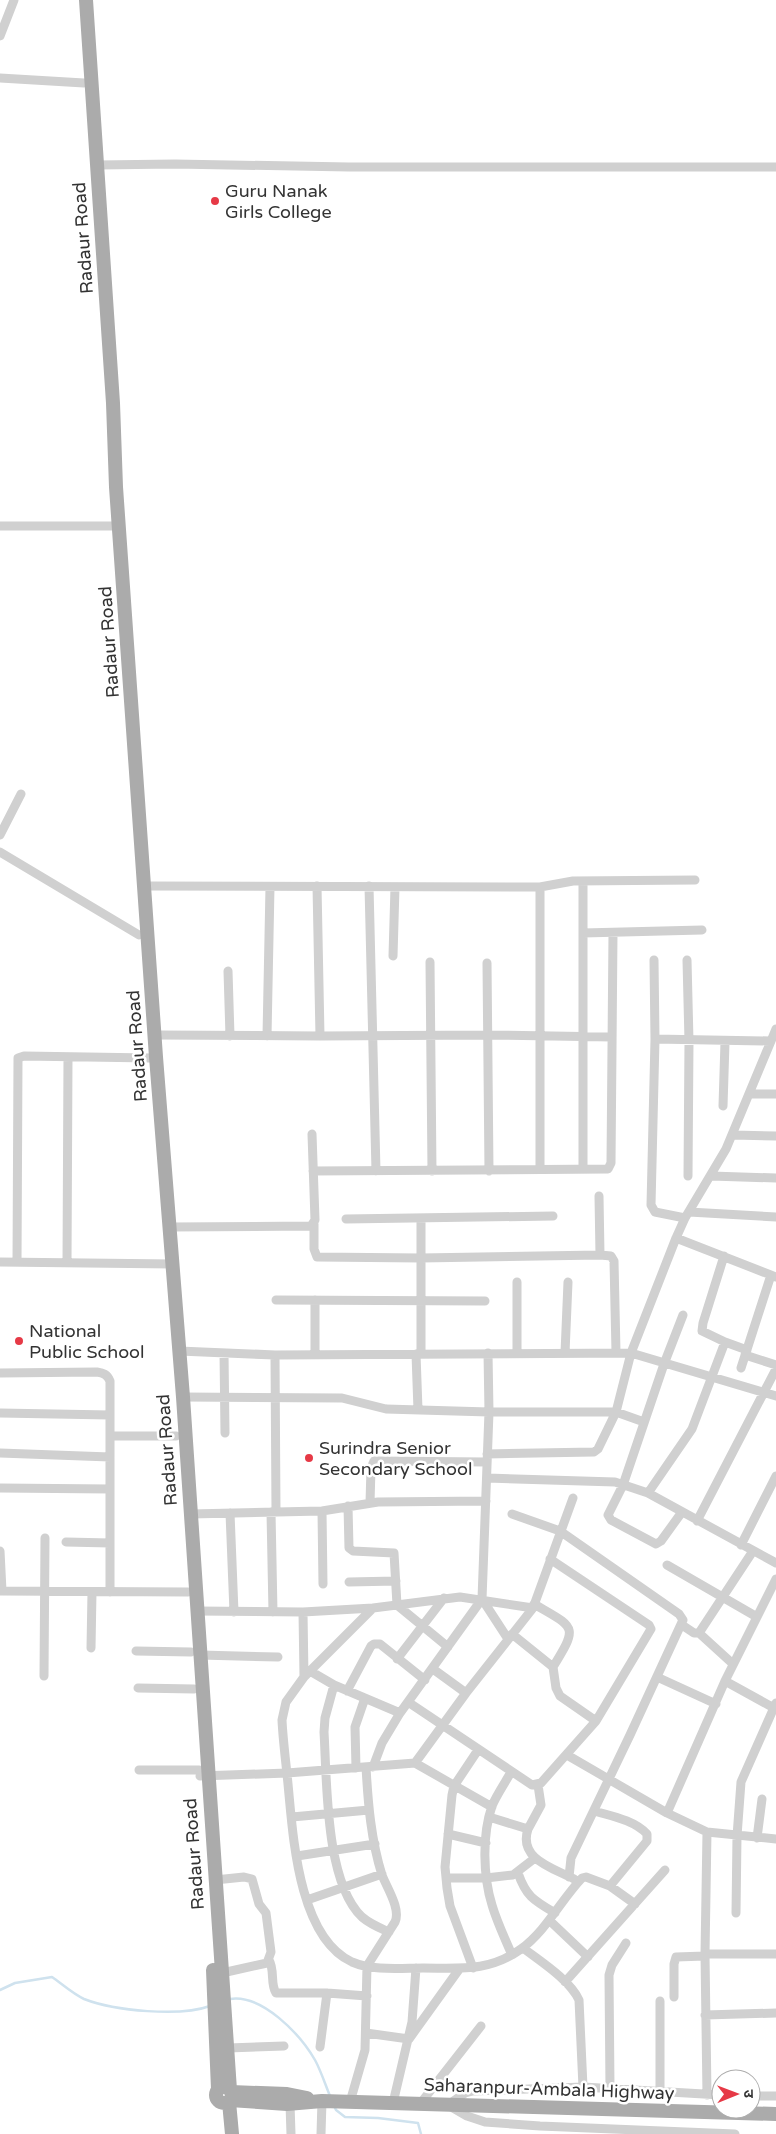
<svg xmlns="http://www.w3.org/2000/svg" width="776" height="2134" font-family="'Varela Round','Noto Sans Devanagari',sans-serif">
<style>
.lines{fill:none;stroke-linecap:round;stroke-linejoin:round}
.stream{stroke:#cfe2ee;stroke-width:2.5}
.street{stroke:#d0d0d0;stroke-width:9}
.primary{stroke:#ababab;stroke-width:14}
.poi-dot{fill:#e63946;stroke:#fff;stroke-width:2}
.labels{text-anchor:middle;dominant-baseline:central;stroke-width:5;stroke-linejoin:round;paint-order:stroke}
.poi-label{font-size:18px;fill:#333;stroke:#fff;text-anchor:start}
.street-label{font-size:18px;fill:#333;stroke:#fff}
</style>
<rect width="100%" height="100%" fill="#fff"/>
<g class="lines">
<path class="stream" d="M 0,1990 L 15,1983 L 52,1977 C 62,1984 73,1994 84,1999 C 115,2011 180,2017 210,2006
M 230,1999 C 262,1994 300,2034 315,2060 C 321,2071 325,2084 330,2096
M 334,2106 L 336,2110 L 345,2117 L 378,2118 L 418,2123 L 421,2134"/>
<path class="street" d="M 0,36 L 14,0
M 0,78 L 84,83
M 98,165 L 175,164 L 349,167 L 776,167
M 0,526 L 112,526
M 0,835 L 21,794
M 0,852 L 139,935
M 583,881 L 583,1169
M 145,886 L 540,887 L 573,881 L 695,880
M 317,886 L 320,1036
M 369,886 L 376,1171
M 583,933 L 702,930
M 393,956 L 395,887
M 654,960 L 655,1039 L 651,1205 L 655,1212 L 685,1218
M 687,960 L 689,1041 L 688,1176
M 430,962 L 432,1171
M 487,963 L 489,1171
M 228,971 L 230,1036
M 155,1035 L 320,1036 L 487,1035 L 612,1037
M 267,1036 L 270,887
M 655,1039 L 770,1041
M 750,1094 L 776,1094
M 723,1106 L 725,1042
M 733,1135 L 776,1136
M 540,1169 L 540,887
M 313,1171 L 608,1169 L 611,1163 L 613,933
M 711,1176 L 776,1178
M 599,1196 L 600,1255
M 689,1212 L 776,1217
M 346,1219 L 553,1216
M 314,1224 L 314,1249 L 317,1257 L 421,1258 L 600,1255 L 611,1256 L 614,1261 L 616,1352
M 170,1227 L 311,1226 L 315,1220 L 312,1134
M 676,1238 L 776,1277
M 724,1256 L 703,1323 L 702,1331 L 725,1342 L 747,1350
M 0,1262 L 173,1264
M 17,1262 L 18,1058 L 24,1056 L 150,1058
M 67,1262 L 68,1057
M 276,1300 L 485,1301
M 315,1300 L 315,1355
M 179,1351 L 275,1355 L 631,1353 L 776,1396
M 224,1353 L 225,1433
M 421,1353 L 421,1218
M 517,1353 L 517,1282
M 565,1353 L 568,1282
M 416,1354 L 418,1410
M 275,1355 L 276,1512
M 745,1355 L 776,1365
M 741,1368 L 771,1275
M 0,1373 L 97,1372 C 103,1373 107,1374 110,1381 L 110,1592
M 183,1397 L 342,1398 L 386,1409 L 489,1412 L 616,1412 L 644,1422
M 0,1413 L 110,1415
M 110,1436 L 176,1436
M 0,1453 L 110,1457
M 487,1454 L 594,1452 L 598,1449 L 616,1412 L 631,1353 L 676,1238 L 685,1218 L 726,1149 L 776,1029
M 487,1478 L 615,1482 L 648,1493 L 776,1563
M 0,1488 L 110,1489
M 648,1493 L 692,1429 L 725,1342
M 370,1503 L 371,1468 L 374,1461 L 487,1462
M 348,1506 L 349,1548 L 353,1551 L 394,1553 L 397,1605 L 448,1647
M 322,1511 L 323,1584
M 271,1512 L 273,1612
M 682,1512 L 661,1541 L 656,1544 L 611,1520 L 608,1515 L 623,1485 L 664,1364 L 683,1315
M 230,1513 L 234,1612
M 191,1514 L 322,1511 L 378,1502 L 486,1501
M 512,1514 L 560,1531 L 679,1614 L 683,1620 L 630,1735 L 571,1858 L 569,1877
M 697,1521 L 776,1369
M 66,1542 L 110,1543
M 741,1545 L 776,1476
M 0,1551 L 2,1591
M 667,1565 L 757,1617
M 349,1582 L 396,1581
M 0,1591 L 188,1592
M 482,1599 L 489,1412 L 488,1353
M 534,1604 C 575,1628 579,1625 553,1667
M 533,1608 L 460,1597 L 373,1608 L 304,1677 L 286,1702 L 282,1720 C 283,1741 286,1763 288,1784 C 293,1835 298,1937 352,1962 C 373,1971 401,1968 423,1968 C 460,1968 489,1972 521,1949 C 546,1931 561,1900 582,1878 L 586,1877 L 610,1886 L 635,1904
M 196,1611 L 303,1612 L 373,1608
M 303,1612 L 304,1677
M 682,1625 L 694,1633 L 699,1633 L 753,1551
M 699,1633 L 733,1664
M 512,1634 L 553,1667 L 556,1688 L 560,1696 L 596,1721
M 91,1648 L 92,1592
M 136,1651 L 191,1652
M 200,1655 L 278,1657
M 397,1659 L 444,1598
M 433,1669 L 466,1693
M 310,1671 L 334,1685 L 400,1713
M 44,1676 L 45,1538
M 657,1677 L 716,1704
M 725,1681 L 774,1708
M 334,1685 L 325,1718 L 324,1732 C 327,1781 325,1882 362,1917 C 370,1924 380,1928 389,1932
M 138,1688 L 194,1689
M 347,1691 L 371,1646 L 374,1644 L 380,1644 L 425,1680
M 408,1702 L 532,1785 L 541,1783 L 596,1721 L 651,1629 L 649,1625 L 550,1559
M 567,1755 L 667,1813 L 707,1832 L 776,1839
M 415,1763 L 466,1693 L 533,1608 L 573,1498
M 373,1767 L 382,1743 L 400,1713 L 482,1599 L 508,1639
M 356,1768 L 355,1727 L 365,1698
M 139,1770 L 199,1770
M 511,1772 C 505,1783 497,1794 492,1806 C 482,1835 483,1876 492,1905 C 497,1922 505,1939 512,1955
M 200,1776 L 287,1773 L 415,1763 L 492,1807
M 594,1811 C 611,1816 634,1820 647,1834 L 647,1841 L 610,1886
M 667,1813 L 725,1681 L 776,1579
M 292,1817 L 369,1810
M 489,1817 L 528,1829 C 518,1859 553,1868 574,1879
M 528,1829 L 541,1805 L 538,1785
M 448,1834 L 486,1843
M 757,1838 L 762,1799
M 297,1856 L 375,1844
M 518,1873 C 526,1896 533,1900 555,1913
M 446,1878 L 486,1878 L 513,1875 L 535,1858
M 215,1880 L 244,1877 L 252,1879 L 259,1904 L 266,1913 L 271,1952 L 267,1963 L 222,1973
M 307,1900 L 382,1874
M 736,1913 L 737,1836 L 741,1782 L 776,1703
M 549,1920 L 588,1957
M 523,1948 C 540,1961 570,1980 579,2000 L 583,2087
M 705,1954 L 776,1954
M 269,1960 C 275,1970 270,1984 276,1993 L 327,1993 L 367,1996
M 473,1968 L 450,1906 L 447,1888 L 445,1867 L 452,1795 L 454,1786 L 478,1750
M 565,1982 L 665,1870
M 674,1997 L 674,1964 L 676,1957 L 705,1956
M 705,2015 L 776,2013
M 366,2033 L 409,2039 L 460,1968
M 320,2047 L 327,1993
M 228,2048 L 284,2046
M 610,2088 L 609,1975 L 612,1965 L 626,1943
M 660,2091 L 660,2001
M 707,2095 L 705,1954 L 707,1832
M 721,2095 L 583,2087 L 473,2091 L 465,2093 L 448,2105 L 467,2116 L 485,2122 L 540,2126 L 735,2134
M 751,2096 L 776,2096
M 350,2102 L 365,2050 L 367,1966 L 395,1922 C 401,1909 387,1888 382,1875 C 371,1840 368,1803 366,1767
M 393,2103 L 412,2022 L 416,1968
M 290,2104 L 291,2134
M 420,2104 L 481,2026
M 321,2134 L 322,2101"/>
<path class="primary" d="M 86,0 L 113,403 L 116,487 L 156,1057 L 183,1397 L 230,2090
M 213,1970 L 218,2089
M216 2095a8 8 0 1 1 16 0a8 8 0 1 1-16 0Z
M 231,2092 L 287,2094 L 307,2098
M 230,2100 L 287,2104 L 322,2101 L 776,2114
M 229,2102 L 232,2134"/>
</g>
<g class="poi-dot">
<circle cx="215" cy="201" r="5"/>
<circle cx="19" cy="1341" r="5"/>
<circle cx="309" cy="1458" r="5"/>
</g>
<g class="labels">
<g class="poi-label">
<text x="225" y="191">Guru Nanak<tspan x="225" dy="21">Girls College</tspan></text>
<text x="29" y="1331">National<tspan x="29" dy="21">Public School</tspan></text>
<text x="319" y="1448">Surindra Senior<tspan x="319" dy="21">Secondary School</tspan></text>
</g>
<g class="street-label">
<text transform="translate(83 238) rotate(-94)">Radaur Road</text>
<text transform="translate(109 642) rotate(-94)">Radaur Road</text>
<text transform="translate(137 1046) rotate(-94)">Radaur Road</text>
<text transform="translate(167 1450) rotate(-94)">Radaur Road</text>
<text transform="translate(194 1854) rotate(-94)">Radaur Road</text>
<text transform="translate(549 2089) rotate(2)">Saharanpur-Ambala Highway</text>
</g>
</g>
<g transform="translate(736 2094) rotate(89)"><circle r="24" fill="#ffffff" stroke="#adadad"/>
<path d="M0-4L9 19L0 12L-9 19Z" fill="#e63946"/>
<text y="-8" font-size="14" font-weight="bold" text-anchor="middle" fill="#333333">उ</text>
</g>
</svg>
